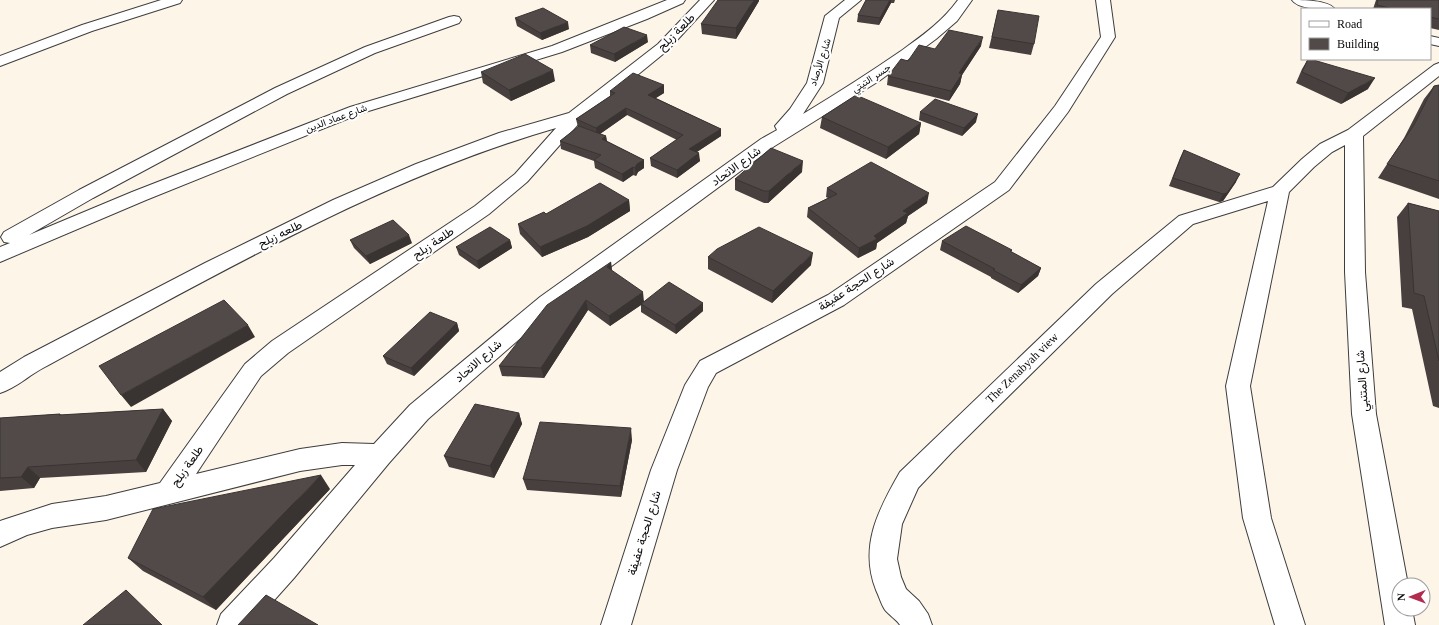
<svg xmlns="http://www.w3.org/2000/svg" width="1439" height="625" font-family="'Times New Roman',Vazirmatn,serif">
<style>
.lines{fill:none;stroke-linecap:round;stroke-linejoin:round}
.minor-casing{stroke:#3d3d3d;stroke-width:2}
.minor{fill:#fff;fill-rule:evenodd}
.wall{fill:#47403e}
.shaded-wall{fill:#393432}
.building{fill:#524a48;stroke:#393432}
.labels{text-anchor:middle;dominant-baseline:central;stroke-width:4;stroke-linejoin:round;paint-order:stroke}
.far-street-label{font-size:10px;fill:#0a0a0a;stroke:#fff}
.street-label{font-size:12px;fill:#0a0a0a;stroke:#fff}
</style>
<rect width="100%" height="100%" fill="#fef5e9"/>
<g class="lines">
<g class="minor-casing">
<path id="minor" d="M 161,0 L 182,0 L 180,3 L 92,31 L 0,66 L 0,56 L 82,25 Z
M 667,0 L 685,0 L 683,3 L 647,19 L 562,52 L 362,113 L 146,200 L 0,262 L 0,247 L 10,243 L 4,242 L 1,237 L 4,232 L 79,190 L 275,88 L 365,47 L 449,17 L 454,16 L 459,17 L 461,20 L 459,23 L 375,53 L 287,94 L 93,198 L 29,235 L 132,192 L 350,107 L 552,46 Z
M 700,0 L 714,0 L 668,50 L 581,121 L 527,182 L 489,214 L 288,353 L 261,376 L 196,474 L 300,449 L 342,443 L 374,444 L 410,405 L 540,297 L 761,139 L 777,130 L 775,126 L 790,109 L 807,83 L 825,16 L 845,0 L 861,0 L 839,18 L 823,83 L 803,114 C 836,94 869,73 901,51 C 923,35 942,22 958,0 L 972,0 L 957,21 L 936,39 L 879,81 L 773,147 L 556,307 L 428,419 L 389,463 L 294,578 L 252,625 L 217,625 L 221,614 L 274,558 L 355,465 L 342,465 L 300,471 L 106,520 L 52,528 L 27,535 L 0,547 L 0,521 L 3,520 L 52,504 L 106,496 L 160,483 L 245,364 L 272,341 L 475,206 L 515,174 L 556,128 C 414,169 282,239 152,309 C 115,329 79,348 43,368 C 28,376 16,388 0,393 L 0,372 L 24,357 L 205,263 L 333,200 L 416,164 L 499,133 L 569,113 L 658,44 Z
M 1096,0 L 1110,0 L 1115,37 L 1068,112 L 1009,190 L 844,305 L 716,373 L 708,387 L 677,470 L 631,625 L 601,625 L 651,470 L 685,385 L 700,361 L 828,295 L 995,182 L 1055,106 L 1101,37 Z
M 1292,0 C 1303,0 1328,0 1335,9 C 1324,9 1299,10 1292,0 Z
M 1430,36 L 1439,38 L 1439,46 L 1430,44 Z
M 1439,63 L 1439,76 L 1363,136 L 1365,272 L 1376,414 L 1408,585 L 1399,585 L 1399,609 L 1412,609 L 1415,625 L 1385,625 L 1352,414 L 1345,272 L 1345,145 L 1332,152 L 1314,167 L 1289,192 L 1250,386 L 1271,518 L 1305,625 L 1275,625 L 1243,518 L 1226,386 L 1268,201 L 1193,224 L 1112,294 L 952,452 L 918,488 L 902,524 L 897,559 L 901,577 L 906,589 L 919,601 L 928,614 L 932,625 L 900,625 C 896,619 889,615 885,610 C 881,604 879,596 876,590 C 859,547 878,510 900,472 L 1096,284 L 1179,216 L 1273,187 L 1302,159 L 1320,144 L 1348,130 L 1434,65 Z"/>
</g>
<use href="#minor" class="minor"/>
</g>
<path class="wall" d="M 866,0 L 895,0 L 894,3 L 891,3 L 879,25 L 857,22 L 858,15 Z
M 1376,0 L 1439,0 L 1439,30 L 1430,28 L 1430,9 L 1373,9 Z
M 759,1 L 736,39 L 702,34 L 701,24 Z
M 998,10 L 1034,44 L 1031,55 L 989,48 Z
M 515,18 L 569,29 L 542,40 L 517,26 Z
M 648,42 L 615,62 L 591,53 L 590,45 Z
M 981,46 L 962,75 L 960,84 L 949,101 L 887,85 L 888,76 L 935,49 Z
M 1308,59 L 1368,89 L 1341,104 L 1296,83 L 1302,69 Z
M 481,72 L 555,81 L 511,101 L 483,83 Z
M 664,85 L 664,93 L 656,98 L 721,129 L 721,136 L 697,152 L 700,161 L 677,178 L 651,166 L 650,158 L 677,140 L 627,115 L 600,134 L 606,136 L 607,141 L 644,160 L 644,168 L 638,172 L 636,176 L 633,175 L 623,182 L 595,168 L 594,161 L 561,149 L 560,141 L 578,127 L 576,119 L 610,96 L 610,91 Z
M 1439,85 L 1439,199 L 1378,178 L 1404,138 L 1424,99 L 1434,86 Z
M 920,112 L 976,122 L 962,136 L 919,120 Z
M 822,117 L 921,123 L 919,134 L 886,159 L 820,128 Z
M 1184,150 L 1236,182 L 1223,201 L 1219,202 L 1169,186 L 1180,158 Z
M 802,172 L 768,203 L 764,203 L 735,190 L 735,179 Z
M 827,188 L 927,203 L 908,216 L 906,223 L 877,243 L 876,249 L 858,258 L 807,217 L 808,208 L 828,198 L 826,197 Z
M 629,200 L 630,211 L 588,237 L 542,257 L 520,234 L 518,224 L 546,214 Z
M 1408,203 L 1439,211 L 1439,408 L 1433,406 L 1412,309 L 1402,307 L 1397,217 Z
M 350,240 L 412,243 L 370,264 L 354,248 Z
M 510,240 L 512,248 L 479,269 L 459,255 L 456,247 Z
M 942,241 L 1012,250 L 1011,252 L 1041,268 L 1038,276 L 1018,293 L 991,278 L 991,277 L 940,250 Z
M 708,257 L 811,265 L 772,303 L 708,269 Z
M 611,262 L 612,271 L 644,301 L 703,303 L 703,311 L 676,334 L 641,312 L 641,305 L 610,326 L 588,310 L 544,378 L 502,376 L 499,366 Z
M 457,323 L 459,331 L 414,376 L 387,364 L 383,356 Z
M 163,409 L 172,421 L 146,472 L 40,478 L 34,488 L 0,491 L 0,418 L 60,414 L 62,415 Z
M 519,413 L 522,424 L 494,478 L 449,467 L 444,456 Z
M 632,440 L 621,497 L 527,490 L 523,479 Z
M 330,489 L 216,610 L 143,571 L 128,558 Z"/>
<path class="shaded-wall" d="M 754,0 L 759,0 L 759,1 L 736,39 L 736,28 Z
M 890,0 L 891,0 L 891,3 L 879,25 L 880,18 Z
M 568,22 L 569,29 L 542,40 L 540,33 Z
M 647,35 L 648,42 L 615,62 L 614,54 Z
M 983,37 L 981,46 L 962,75 L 960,84 L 949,101 L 951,91 L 959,73 Z
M 553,70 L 555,81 L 511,101 L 509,90 Z
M 1375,78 L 1368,89 L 1341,104 L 1348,93 Z
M 664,85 L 664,93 L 649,102 L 648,95 Z
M 626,108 L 627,115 L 597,136 L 596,128 Z
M 978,114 L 976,122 L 962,136 L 964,128 Z
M 921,123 L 919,134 L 886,159 L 888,147 Z
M 721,129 L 721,136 L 689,157 L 689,149 Z
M 606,136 L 607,144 L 602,139 Z
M 699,153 L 700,161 L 677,178 L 677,170 Z
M 644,160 L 644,168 L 638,172 L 636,176 L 635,168 L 637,164 Z
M 803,161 L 802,172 L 768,203 L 769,191 Z
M 633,167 L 633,175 L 623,182 L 622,174 Z
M 1240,174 L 1236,182 L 1223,201 L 1219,202 L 1223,194 Z
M 929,193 L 927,203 L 908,216 L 906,223 L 877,243 L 876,249 L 858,258 L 859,248 L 903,211 Z
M 629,200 L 630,211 L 588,237 L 542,257 L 540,247 Z
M 409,235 L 412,243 L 370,264 L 366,256 Z
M 510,240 L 512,248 L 479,269 L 477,261 Z
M 813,253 L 811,265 L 772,303 L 773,291 Z
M 611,262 L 612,272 L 607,267 Z
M 1041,268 L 1038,276 L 1018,293 L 1021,285 Z
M 643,292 L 644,302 L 641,304 L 641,305 L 610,326 L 609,316 Z
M 586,300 L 588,310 L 544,378 L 541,368 Z
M 703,303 L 703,311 L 676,334 L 675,325 Z
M 457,323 L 459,331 L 414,376 L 411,368 Z
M 248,325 L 255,337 L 131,407 L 121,395 Z
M 163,409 L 172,421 L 146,472 L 136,460 Z
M 519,413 L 522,424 L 494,478 L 490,466 Z
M 631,428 L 632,440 L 621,497 L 620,486 Z
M 28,467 L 40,478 L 34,488 L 21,477 Z
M 321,475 L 330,489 L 216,610 L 203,597 Z"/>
<path class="building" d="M 718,0 L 754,0 L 736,28 L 701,24 Z
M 866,0 L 890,0 L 880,18 L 858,15 Z
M 1378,0 L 1439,0 L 1439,19 L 1430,17 L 1430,9 L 1393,9 L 1377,5 Z
M 543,8 L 568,22 L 540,33 L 515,18 Z
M 998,10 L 1039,16 L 1034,44 L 992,37 Z
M 624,27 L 647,35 L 614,54 L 590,45 Z
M 949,30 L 983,37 L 959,73 L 962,74 L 951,91 L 888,76 L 901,59 L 908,61 L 919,45 L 935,49 Z
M 525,54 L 553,70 L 509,90 L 481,72 Z
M 1308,59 L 1310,59 L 1375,78 L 1348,93 L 1302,72 Z
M 633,73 L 664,85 L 648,95 L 721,129 L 689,149 L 699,153 L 677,170 L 650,158 L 683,135 L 626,108 L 596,128 L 576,119 L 615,93 L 610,91 Z
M 1439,85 L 1439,181 L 1387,164 L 1414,125 L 1434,86 Z
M 856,95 L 921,123 L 888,147 L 822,117 Z
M 935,99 L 978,114 L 964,128 L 920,112 Z
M 579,126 L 606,136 L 602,139 L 644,160 L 637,164 L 635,168 L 633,167 L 622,174 L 594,160 L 601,155 L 560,141 Z
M 771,148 L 803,161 L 769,191 L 764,191 L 735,179 Z
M 1184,150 L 1240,174 L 1227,193 L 1223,194 L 1173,178 Z
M 871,162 L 929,193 L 903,211 L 908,213 L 874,236 L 877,239 L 859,248 L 808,208 L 837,194 L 827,188 Z
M 600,183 L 629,200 L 587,226 L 540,247 L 518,224 L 544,212 L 546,214 Z
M 1408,203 L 1439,211 L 1439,361 L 1424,296 L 1414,293 Z
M 393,220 L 409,235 L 366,256 L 350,240 Z
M 966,226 L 1012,250 L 1010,251 L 1041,268 L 1021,285 L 993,270 L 995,269 L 942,241 Z
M 490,227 L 510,240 L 477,261 L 456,247 Z
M 759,227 L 813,253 L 773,291 L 708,257 L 717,249 Z
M 611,262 L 607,267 L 643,292 L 609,316 L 586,300 L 541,368 L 499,366 L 547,305 Z
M 669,282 L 703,303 L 675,325 L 641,304 Z
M 224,300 L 248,325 L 121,395 L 99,366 Z
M 430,312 L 457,323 L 411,368 L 383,356 Z
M 475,404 L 519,413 L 490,466 L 444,456 Z
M 163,409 L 136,460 L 28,467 L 21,477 L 0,478 L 0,418 L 60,414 L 59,415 Z
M 540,422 L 631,428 L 620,486 L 523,479 Z
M 321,475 L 203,597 L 128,558 L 153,509 Z
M 126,590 L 162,625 L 83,625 Z
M 266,595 L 318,625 L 238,625 Z"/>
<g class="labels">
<g class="far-street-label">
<text transform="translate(820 62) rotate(-72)">شارع الأرصاد</text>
<text transform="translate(871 78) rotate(-33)">جسر التيتي</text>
<text transform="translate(336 118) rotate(-20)">شارع عماد الدين</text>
</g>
<g class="street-label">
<text transform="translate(676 32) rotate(-45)">طلعة زبلح</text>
<text transform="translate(736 166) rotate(-36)">شارع الاتحاد</text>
<text transform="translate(280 234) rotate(-26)">طلعه زبلح</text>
<text transform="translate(433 243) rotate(-34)">طلعة زبلح</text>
<text transform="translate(856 284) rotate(-33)">شارع الحجة عفيفة</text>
<text transform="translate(478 361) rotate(-41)">شارع الاتحاد</text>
<text transform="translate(1022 368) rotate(-44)">The Zenabyah view</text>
<text transform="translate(1362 381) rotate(-94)">شارع المتنبي</text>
<text transform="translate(187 466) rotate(-55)">طلعة زبلح</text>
<text transform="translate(644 533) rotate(-73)">شارع الحجة عفيفة</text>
</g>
</g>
<rect x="1301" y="8" width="130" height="52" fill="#ffffff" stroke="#9d9d9d"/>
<rect x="1309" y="21" width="20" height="6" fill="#ffffff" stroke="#9d9d9d"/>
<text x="1337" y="28" font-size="12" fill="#0a0a0a">Road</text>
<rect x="1309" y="38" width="20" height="12" fill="#524a48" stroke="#9d9d9d"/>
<text x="1337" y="48" font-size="12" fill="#0a0a0a">Building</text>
<g transform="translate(1411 597) rotate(269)"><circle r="19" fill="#ffffff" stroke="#9d9d9d"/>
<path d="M0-3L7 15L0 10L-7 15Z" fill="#b12c4e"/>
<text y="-6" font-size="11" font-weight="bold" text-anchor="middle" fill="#0a0a0a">N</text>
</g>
</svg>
